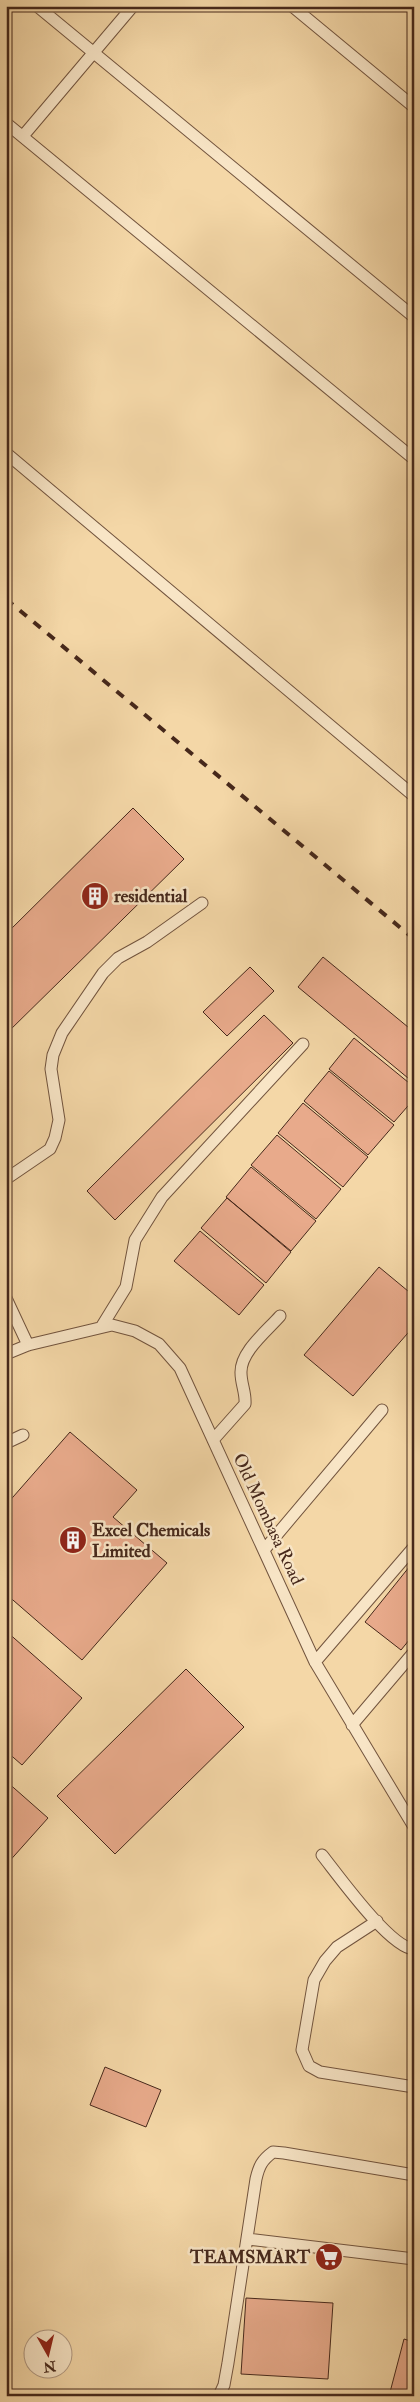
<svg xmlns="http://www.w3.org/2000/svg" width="420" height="2402" font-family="'IM FELL Double Pica',serif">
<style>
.building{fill:#e8aa8b;stroke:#46281b}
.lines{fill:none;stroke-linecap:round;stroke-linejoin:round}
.service-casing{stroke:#72543e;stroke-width:13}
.service{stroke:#f8e5c6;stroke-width:11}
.rail{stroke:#46281b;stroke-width:4;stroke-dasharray:9 9;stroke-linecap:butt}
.labels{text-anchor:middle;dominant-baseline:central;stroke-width:5;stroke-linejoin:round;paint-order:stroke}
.poi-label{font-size:18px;font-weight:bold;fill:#46281b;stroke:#f8e5c6;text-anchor:start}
.street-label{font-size:18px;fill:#46281b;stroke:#f8e5c6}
</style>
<rect width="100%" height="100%" fill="#f4d7a7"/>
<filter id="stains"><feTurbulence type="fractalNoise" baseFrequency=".004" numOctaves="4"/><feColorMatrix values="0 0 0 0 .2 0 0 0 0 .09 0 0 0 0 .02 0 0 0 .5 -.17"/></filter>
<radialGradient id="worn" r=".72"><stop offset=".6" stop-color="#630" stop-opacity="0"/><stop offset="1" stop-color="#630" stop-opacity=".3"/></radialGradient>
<path class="building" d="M 133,808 L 184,859 L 6,1034 L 6,934 Z
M 323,957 L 414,1032 L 414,1083 L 298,987 Z
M 250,967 L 274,991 L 227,1036 L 203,1012 Z
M 264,1015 L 293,1043 L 115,1220 L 87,1191 Z
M 354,1038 L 414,1087 L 414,1099 L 394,1122 L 329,1069 Z
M 329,1071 L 394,1125 L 368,1155 L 304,1101 Z
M 303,1103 L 368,1157 L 343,1187 L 278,1133 Z
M 277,1135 L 341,1189 L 316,1219 L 251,1165 Z
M 251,1167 L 316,1221 L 291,1251 L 226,1197 Z
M 227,1198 L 291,1252 L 266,1283 L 201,1228 Z
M 200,1231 L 264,1285 L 239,1315 L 174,1261 Z
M 379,1267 L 414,1296 L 414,1326 L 353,1396 L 304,1355 Z
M 70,1432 L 137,1490 L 113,1517 L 167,1563 L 82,1660 L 6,1594 L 6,1505 Z
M 414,1561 L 414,1634 L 401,1650 L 365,1622 Z
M 6,1631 L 82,1698 L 22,1765 L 6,1751 Z
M 186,1669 L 244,1727 L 115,1854 L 57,1796 Z
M 6,1781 L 48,1818 L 6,1865 Z
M 105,2067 L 161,2090 L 146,2127 L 90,2105 Z
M 246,2298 L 333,2303 L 328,2379 L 241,2374 Z
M 404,2339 L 414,2342 L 414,2396 L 389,2396 Z"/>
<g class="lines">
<g class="service-casing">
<path id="service" d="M 37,6 L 414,317
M 292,6 L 414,107
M 6,123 L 414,459
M 23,136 L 133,6
M 6,453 L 414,796
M 6,1179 L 50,1149 L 55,1138 L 59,1120 L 51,1069 L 53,1055 L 62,1033 L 103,973 L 118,958 L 147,942 L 202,903
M 6,1298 L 28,1345
M 102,1326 L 126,1287 L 135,1240 L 162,1197 L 303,1044
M 6,1354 L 28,1345 L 112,1325 L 135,1331 L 159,1344 L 180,1368 L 315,1662 L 414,1827
M 213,1440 L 245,1404 C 246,1393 241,1384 241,1373 C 240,1352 267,1331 280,1316
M 6,1443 L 23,1435
M 264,1550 L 382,1410
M 315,1662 L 414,1547
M 352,1725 L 414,1652
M 322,1855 C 338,1875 390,1948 414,1949
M 377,1921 L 337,1947 L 325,1961 L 314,1980 L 302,2050 L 309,2066 L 320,2072 L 414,2087
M 248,2239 L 414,2259
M 219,2396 L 224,2385 L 228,2363 L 256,2179 C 259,2166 262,2160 273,2152 L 284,2153 L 414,2175"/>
</g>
<use href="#service" class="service"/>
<path class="rail" d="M 6,599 L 414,939"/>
</g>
<defs>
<g id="building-disc" transform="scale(1.4375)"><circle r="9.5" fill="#8f2418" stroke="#f8e5c6"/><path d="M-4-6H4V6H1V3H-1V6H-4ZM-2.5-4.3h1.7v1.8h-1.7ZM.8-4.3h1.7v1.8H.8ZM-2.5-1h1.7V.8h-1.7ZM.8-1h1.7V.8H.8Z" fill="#fff"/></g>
<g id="supermarket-disc" transform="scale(1.4375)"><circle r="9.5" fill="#8f2418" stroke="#f8e5c6"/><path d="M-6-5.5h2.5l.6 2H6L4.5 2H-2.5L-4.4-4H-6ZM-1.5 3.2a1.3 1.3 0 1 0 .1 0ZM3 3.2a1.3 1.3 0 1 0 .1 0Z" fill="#fff"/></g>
</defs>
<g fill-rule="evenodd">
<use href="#building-disc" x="95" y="896"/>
<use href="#building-disc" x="73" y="1540"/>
<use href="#supermarket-disc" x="329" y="2257"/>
</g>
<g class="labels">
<g class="poi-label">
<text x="114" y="896">residential</text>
<text x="92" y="1530">Excel Chemicals<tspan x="92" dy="21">Limited</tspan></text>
<text x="310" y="2257" text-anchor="end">TEAMSMART</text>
</g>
<g class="street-label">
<text transform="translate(268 1519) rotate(65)">Old Mombasa Road</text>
</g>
</g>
<rect width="420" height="2402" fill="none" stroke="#f4d7a7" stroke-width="25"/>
<rect x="8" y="8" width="405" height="2387" fill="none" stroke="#46281b" stroke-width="2.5"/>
<rect x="12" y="12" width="395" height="2377" fill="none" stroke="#46281b"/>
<g transform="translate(48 2354) rotate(172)"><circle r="24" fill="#f8e5c6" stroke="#b19982"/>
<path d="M0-4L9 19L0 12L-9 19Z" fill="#8f2418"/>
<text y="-8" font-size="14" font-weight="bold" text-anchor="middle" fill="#46281b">N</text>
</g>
<rect width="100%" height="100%" filter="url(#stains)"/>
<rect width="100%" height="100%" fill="url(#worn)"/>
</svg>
